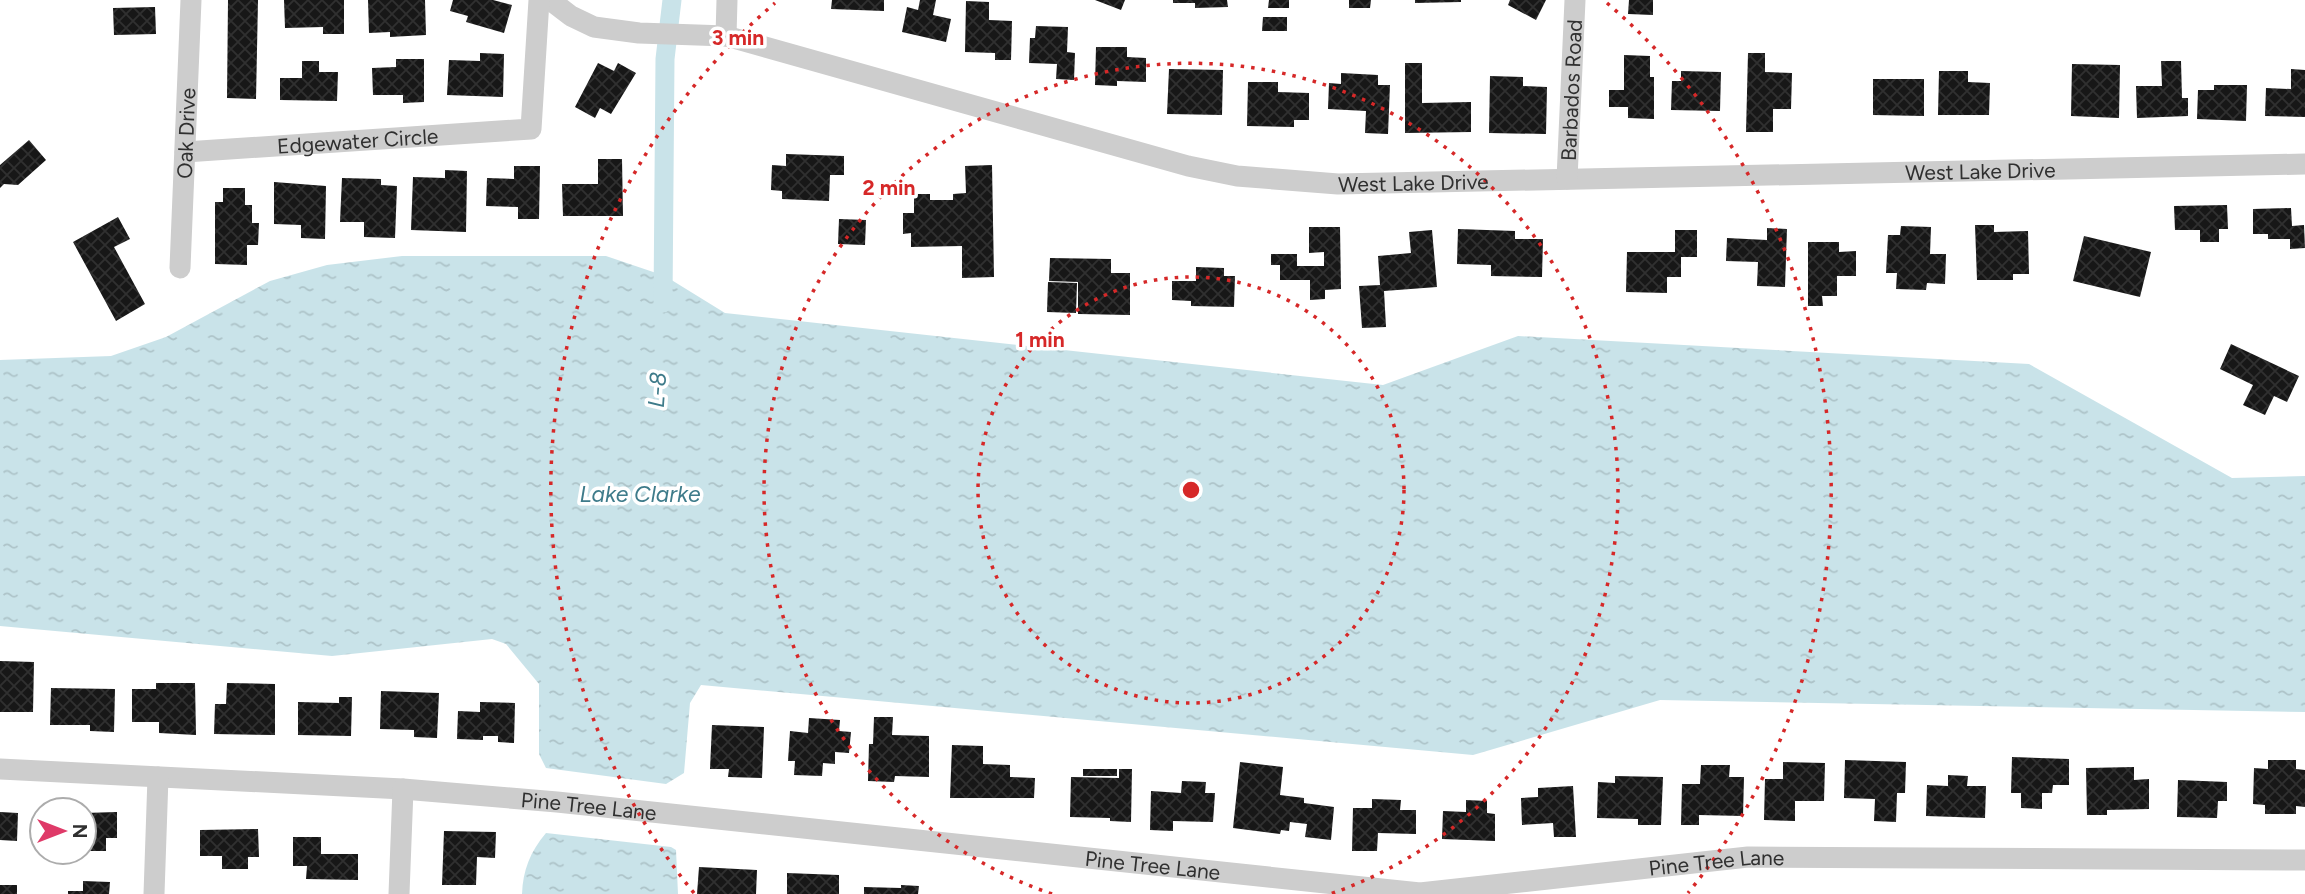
<svg xmlns="http://www.w3.org/2000/svg" width="2305" height="894" font-family="Figtree,sans-serif">
<style>
.water{fill:url(#water-ripples)}
.lines{fill:none;stroke-linecap:round;stroke-linejoin:round}
.canal{stroke:#c9e3e9;stroke-width:19}
.building{fill:url(#building-cross-hatch)}
.minor{stroke:#cdcdcd;stroke-width:21}
.ring{fill:none;stroke:#d62828;stroke-width:3.5;stroke-dasharray:3.5 7}
.labels{text-anchor:middle;dominant-baseline:central;stroke-width:7;stroke-linejoin:round;paint-order:stroke}
.street-label{font-size:21px;fill:#303030;stroke:#fff}
.water-label{font-size:23px;font-style:italic;fill:#3e7b8a;stroke:#fff}
.centre{fill:#d62828;stroke:#fff;stroke-width:3.5}
.ring-label{font-size:21px;text-anchor:middle;font-weight:bold;fill:#d62828;stroke:#fff;stroke-width:7;stroke-linejoin:round;paint-order:stroke}
</style>
<defs>
<pattern id="water-ripples" width="26" height="14" patternUnits="userSpaceOnUse" patternTransform="scale(1.75)"><rect width="26" height="14" fill="#c9e3e9"/><path d="M2 4q2-2 4 0t4 0M15 11q2-2 4 0t4 0" fill="none" stroke="#adc3c8"/></pattern>
<pattern id="building-cross-hatch" width="8" height="8" patternUnits="userSpaceOnUse" patternTransform="scale(1.75)"><rect width="8" height="8" fill="#171717"/><path d="M0 0l8 8M0 8l8-8" fill="none" stroke="#303030"/></pattern>
</defs>
<rect width="100%" height="100%" fill="#fff"/>
<path class="water" d="M 402,256 L 606,256 L 665,276 L 725,313 L 1383,385 L 1518,336 L 2029,364 L 2232,478 L 2305,476 L 2305,712 L 1660,700 L 1473,755 L 701,685 L 690,703 L 684,773 L 666,784 L 546,768 L 539,754 L 539,684 L 506,644 L 492,639 L 332,656 L 0,626 L 0,360 L 111,356 L 166,337 L 270,281 L 327,265 Z
M 546,833 L 671,847 L 676,850 L 678,894 L 522,894 C 523,870 530,852 546,833 Z"/>
<g class="lines">
<path class="canal" d="M 663,303 L 665,59 L 672,0"/>
</g>
<path class="building" d="M 228,0 L 258,0 L 256,99 L 227,98 Z
M 284,0 L 344,0 L 344,34 L 323,34 L 323,27 L 285,28 Z
M 368,0 L 425,0 L 426,35 L 390,37 L 390,32 L 369,33 Z
M 453,0 L 493,0 L 512,5 L 504,33 L 466,22 L 468,16 L 450,11 Z
M 832,0 L 884,0 L 884,11 L 831,9 Z
M 920,0 L 936,0 L 933,15 L 951,19 L 946,42 L 902,32 L 907,7 L 918,10 Z
M 1095,0 L 1125,0 L 1121,10 Z
M 1173,0 L 1227,0 L 1228,7 L 1195,8 L 1195,3 L 1173,3 Z
M 1269,0 L 1289,0 L 1289,8 L 1268,8 Z
M 1349,0 L 1371,0 L 1370,8 L 1349,8 Z
M 1415,0 L 1461,0 L 1461,2 L 1415,3 Z
M 1510,0 L 1546,0 L 1536,20 L 1508,5 Z
M 1629,0 L 1653,0 L 1653,15 L 1628,14 Z
M 966,1 L 989,2 L 989,20 L 1012,21 L 1011,60 L 995,60 L 995,53 L 965,52 Z
M 155,7 L 156,34 L 114,35 L 113,8 Z
M 1263,17 L 1287,17 L 1287,31 L 1262,31 Z
M 1036,26 L 1068,27 L 1067,52 L 1075,53 L 1074,80 L 1056,79 L 1057,64 L 1029,63 L 1030,38 L 1035,38 Z
M 1096,47 L 1127,47 L 1127,57 L 1146,58 L 1146,82 L 1117,81 L 1117,86 L 1095,85 Z
M 480,53 L 504,54 L 503,97 L 447,95 L 449,60 L 480,61 Z
M 1748,53 L 1765,53 L 1765,72 L 1792,73 L 1791,109 L 1773,109 L 1773,132 L 1746,132 Z
M 1624,55 L 1650,56 L 1650,77 L 1654,77 L 1654,119 L 1628,118 L 1628,107 L 1609,107 L 1609,90 L 1624,90 Z
M 396,59 L 424,59 L 424,102 L 403,103 L 403,95 L 373,95 L 372,68 L 396,67 Z
M 302,61 L 319,61 L 319,72 L 338,72 L 337,101 L 280,100 L 280,78 L 302,78 Z
M 2161,61 L 2181,61 L 2182,98 L 2188,98 L 2188,116 L 2137,118 L 2136,86 L 2162,86 Z
M 598,63 L 614,71 L 618,63 L 636,73 L 611,114 L 600,108 L 595,118 L 575,107 Z
M 1405,63 L 1422,63 L 1422,103 L 1471,102 L 1471,132 L 1405,133 Z
M 2072,64 L 2120,65 L 2119,118 L 2071,116 Z
M 1169,69 L 1223,70 L 1222,115 L 1167,114 Z
M 2291,69 L 2305,70 L 2305,117 L 2265,116 L 2266,88 L 2291,89 Z
M 1681,71 L 1721,72 L 1720,111 L 1671,110 L 1672,81 L 1681,81 Z
M 1939,71 L 1968,71 L 1968,82 L 1990,83 L 1989,115 L 1938,115 Z
M 1341,73 L 1378,75 L 1378,85 L 1390,85 L 1388,134 L 1365,133 L 1366,111 L 1328,109 L 1329,83 L 1341,84 Z
M 1490,76 L 1523,77 L 1523,86 L 1547,87 L 1546,134 L 1489,133 Z
M 1873,79 L 1924,79 L 1924,116 L 1873,115 Z
M 1248,82 L 1278,82 L 1278,92 L 1309,93 L 1309,120 L 1294,120 L 1294,127 L 1247,126 Z
M 2214,85 L 2247,85 L 2246,121 L 2197,119 L 2198,90 L 2214,90 Z
M 29,140 L 46,160 L 18,185 L 4,184 L 0,188 L 0,165 Z
M 786,154 L 844,156 L 844,175 L 830,175 L 829,201 L 782,199 L 782,191 L 771,190 L 772,165 L 786,166 Z
M 598,159 L 622,159 L 623,216 L 563,216 L 562,184 L 598,184 Z
M 992,165 L 994,277 L 962,278 L 962,246 L 911,247 L 911,233 L 903,234 L 903,213 L 914,213 L 914,194 L 930,194 L 930,200 L 953,200 L 953,194 L 966,193 L 965,166 Z
M 514,166 L 540,166 L 539,219 L 518,219 L 518,207 L 486,206 L 487,178 L 514,179 Z
M 445,170 L 467,171 L 466,232 L 411,230 L 413,177 L 445,178 Z
M 342,178 L 381,179 L 381,185 L 397,186 L 395,238 L 364,237 L 364,222 L 340,222 Z
M 274,182 L 326,186 L 325,239 L 301,238 L 301,225 L 274,224 Z
M 223,188 L 245,188 L 245,205 L 252,205 L 252,223 L 259,223 L 258,245 L 247,245 L 247,265 L 215,264 L 215,202 L 223,202 Z
M 2227,205 L 2228,229 L 2219,229 L 2219,242 L 2200,242 L 2200,230 L 2175,230 L 2174,206 Z
M 2291,208 L 2292,226 L 2304,225 L 2305,248 L 2290,249 L 2290,239 L 2268,239 L 2268,234 L 2253,234 L 2253,209 Z
M 118,217 L 130,239 L 114,247 L 145,304 L 116,321 L 73,242 Z
M 839,219 L 866,220 L 865,245 L 838,244 Z
M 1975,225 L 1994,225 L 1994,232 L 2028,231 L 2029,274 L 2013,274 L 2013,280 L 1977,280 Z
M 1901,226 L 1931,227 L 1930,254 L 1946,254 L 1945,284 L 1927,283 L 1926,290 L 1896,289 L 1897,273 L 1886,273 L 1888,235 L 1900,235 Z
M 1309,227 L 1340,227 L 1341,289 L 1325,290 L 1325,299 L 1310,300 L 1310,280 L 1280,280 L 1280,265 L 1271,265 L 1271,254 L 1297,254 L 1297,266 L 1324,266 L 1324,252 L 1309,253 Z
M 1767,228 L 1787,229 L 1785,287 L 1757,286 L 1758,262 L 1726,261 L 1727,238 L 1767,240 Z
M 1458,229 L 1515,231 L 1515,239 L 1543,239 L 1542,277 L 1491,276 L 1491,265 L 1457,264 Z
M 1432,230 L 1437,287 L 1384,291 L 1386,327 L 1362,328 L 1359,286 L 1380,285 L 1378,256 L 1411,253 L 1409,232 Z
M 1675,230 L 1697,230 L 1697,257 L 1681,257 L 1681,277 L 1667,277 L 1667,293 L 1626,292 L 1627,252 L 1675,252 Z
M 2084,236 L 2151,252 L 2140,297 L 2073,281 Z
M 1808,242 L 1839,242 L 1839,252 L 1856,251 L 1856,276 L 1837,276 L 1837,296 L 1822,296 L 1823,306 L 1808,306 Z
M 1050,258 L 1111,259 L 1111,273 L 1130,273 L 1130,315 L 1078,314 L 1078,282 L 1049,281 Z
M 1196,267 L 1224,268 L 1224,276 L 1235,276 L 1234,307 L 1191,306 L 1191,301 L 1172,300 L 1172,281 L 1196,281 Z
M 1048,282 L 1077,283 L 1076,313 L 1047,312 Z
M 2231,344 L 2299,376 L 2287,402 L 2274,396 L 2265,415 L 2243,405 L 2253,385 L 2220,369 Z
M 0,661 L 34,662 L 33,712 L 0,712 Z
M 156,683 L 195,683 L 196,735 L 159,733 L 159,722 L 132,722 L 132,689 L 156,689 Z
M 227,683 L 275,684 L 275,735 L 214,734 L 215,704 L 226,704 Z
M 51,688 L 115,689 L 114,732 L 90,731 L 90,725 L 50,725 Z
M 381,691 L 439,693 L 437,738 L 414,737 L 414,730 L 380,729 Z
M 339,697 L 352,697 L 351,736 L 298,735 L 298,702 L 339,703 Z
M 480,702 L 515,703 L 514,743 L 498,742 L 498,736 L 483,736 L 483,740 L 457,739 L 458,711 L 480,712 Z
M 874,717 L 893,717 L 892,735 L 929,736 L 929,777 L 895,776 L 894,782 L 868,781 L 869,744 L 873,744 Z
M 809,718 L 840,720 L 839,731 L 851,732 L 849,753 L 835,752 L 835,764 L 823,763 L 822,776 L 794,775 L 795,761 L 788,761 L 790,731 L 808,733 Z
M 712,725 L 764,727 L 762,778 L 728,777 L 729,769 L 710,769 Z
M 952,745 L 983,746 L 983,764 L 1010,765 L 1010,777 L 1035,778 L 1034,798 L 950,798 Z
M 2012,757 L 2069,759 L 2069,785 L 2053,785 L 2052,793 L 2042,793 L 2042,809 L 2021,808 L 2021,793 L 2011,793 Z
M 1845,760 L 1906,762 L 1905,793 L 1897,793 L 1896,822 L 1874,821 L 1875,799 L 1844,798 Z
M 2268,760 L 2296,760 L 2296,769 L 2305,770 L 2305,807 L 2296,806 L 2296,814 L 2265,814 L 2265,805 L 2253,804 L 2254,768 L 2268,769 Z
M 1240,762 L 1283,767 L 1280,795 L 1304,798 L 1304,803 L 1334,807 L 1331,840 L 1305,837 L 1307,824 L 1290,822 L 1289,831 L 1281,830 L 1280,834 L 1233,828 Z
M 1783,762 L 1825,763 L 1824,801 L 1795,801 L 1795,821 L 1764,820 L 1765,779 L 1783,779 Z
M 1701,765 L 1730,765 L 1729,777 L 1744,777 L 1743,816 L 1699,815 L 1699,825 L 1681,825 L 1682,784 L 1700,784 Z
M 2134,767 L 2134,780 L 2149,779 L 2149,809 L 2107,810 L 2107,815 L 2087,815 L 2086,768 Z
M 1083,769 L 1117,769 L 1117,776 L 1083,776 Z
M 1119,769 L 1132,769 L 1131,822 L 1110,821 L 1110,818 L 1070,817 L 1071,777 L 1119,778 Z
M 1948,775 L 1968,776 L 1967,786 L 1986,786 L 1985,818 L 1926,816 L 1927,785 L 1948,786 Z
M 1615,776 L 1663,777 L 1661,825 L 1638,825 L 1638,819 L 1597,818 L 1598,782 L 1615,783 Z
M 2178,780 L 2227,782 L 2227,801 L 2218,801 L 2217,818 L 2177,817 Z
M 1182,781 L 1206,782 L 1205,793 L 1215,793 L 1213,822 L 1173,821 L 1173,831 L 1150,830 L 1151,791 L 1181,793 Z
M 1573,786 L 1576,837 L 1554,837 L 1553,823 L 1522,825 L 1521,798 L 1538,797 L 1538,788 Z
M 1372,799 L 1401,800 L 1400,810 L 1416,810 L 1416,834 L 1378,833 L 1377,851 L 1352,851 L 1353,808 L 1372,808 Z
M 1466,800 L 1487,801 L 1487,813 L 1495,814 L 1495,841 L 1442,839 L 1443,811 L 1466,812 Z
M 0,812 L 18,813 L 17,841 L 0,840 Z
M 117,812 L 117,838 L 106,838 L 106,851 L 84,851 L 84,813 Z
M 258,829 L 259,857 L 248,857 L 248,869 L 222,869 L 222,856 L 200,856 L 200,830 Z
M 444,831 L 496,832 L 495,858 L 477,857 L 476,885 L 442,885 Z
M 293,837 L 321,837 L 321,854 L 358,854 L 358,880 L 306,879 L 307,866 L 293,866 Z
M 699,867 L 757,870 L 756,894 L 697,894 Z
M 787,873 L 839,875 L 839,894 L 787,894 Z
M 83,881 L 110,882 L 109,894 L 68,894 L 68,891 L 83,891 Z
M 0,885 L 17,885 L 17,894 L 0,894 Z
M 901,885 L 919,886 L 918,894 L 864,894 L 864,887 L 901,888 Z"/>
<g class="lines">
<g class="minor">
<path id="s1" d="M 550,0 L 571,16 L 594,27 L 639,33 L 726,36 L 1188,166 L 1237,176 L 1338,184 L 2305,164"/>
<path d="M 726,36 L 727,0"/>
<path id="s2" d="M 185,152 L 531,129 L 539,0"/>
<path id="s3" d="M 1567,179 L 1575,0"/>
<path id="s4" d="M 180,268 L 191,0"/>
<path id="s5" d="M 0,769 L 403,789 L 557,802 L 1420,893 L 1748,857 L 2305,860"/>
<path d="M 154,894 L 158,777"/>
<path d="M 399,894 L 403,789"/>
</g>
</g>
<g class="ring">
<circle cx="1191" cy="490" r="213"/>
<path d="M1052 894A427 427 0 1 1 1330 894"/>
<path d="M694 893A640 640 0 0 1 775 3M1607 3A640 640 0 0 1 1688 893"/>
</g>
<g class="labels">
<g class="street-label">
<text stroke="none"><textPath href="#s3" startOffset="89">Barbados Road</textPath></text>
<text stroke="none"><textPath href="#s4" startOffset="135">Oak Drive</textPath></text>
<text stroke="none"><textPath href="#s2" startOffset="173">Edgewater Circle</textPath></text>
<text stroke="none"><textPath href="#s1" startOffset="1458">West Lake Drive</textPath></text>
<text stroke="none"><textPath href="#s1" startOffset="891">West Lake Drive</textPath></text>
<text stroke="none"><textPath href="#s5" startOffset="590">Pine Tree Lane</textPath></text>
<text stroke="none"><textPath href="#s5" startOffset="1724">Pine Tree Lane</textPath></text>
<text stroke="none"><textPath href="#s5" startOffset="1157">Pine Tree Lane</textPath></text>
</g>
<g class="water-label">
<text transform="translate(657 390) rotate(-86)">L-8</text>
<text x="640" y="494">Lake Clarke</text>
</g>
</g>
<circle cx="1191" cy="490" r="10" class="centre"/>
<g class="ring-label">
<text x="738" y="45">3 min</text>
<text x="889" y="195">2 min</text>
<text x="1040" y="347">1 min</text>
</g>
<g transform="translate(63 831) rotate(90)"><circle r="33" fill="#ffffff" stroke="#acacac" stroke-width="2"/>
<path d="M0-5L12 26L0 18L-12 26Z" fill="#df3a68"/>
<text y="-10" font-size="19" font-weight="bold" text-anchor="middle" fill="#303030">N</text>
</g>
</svg>
